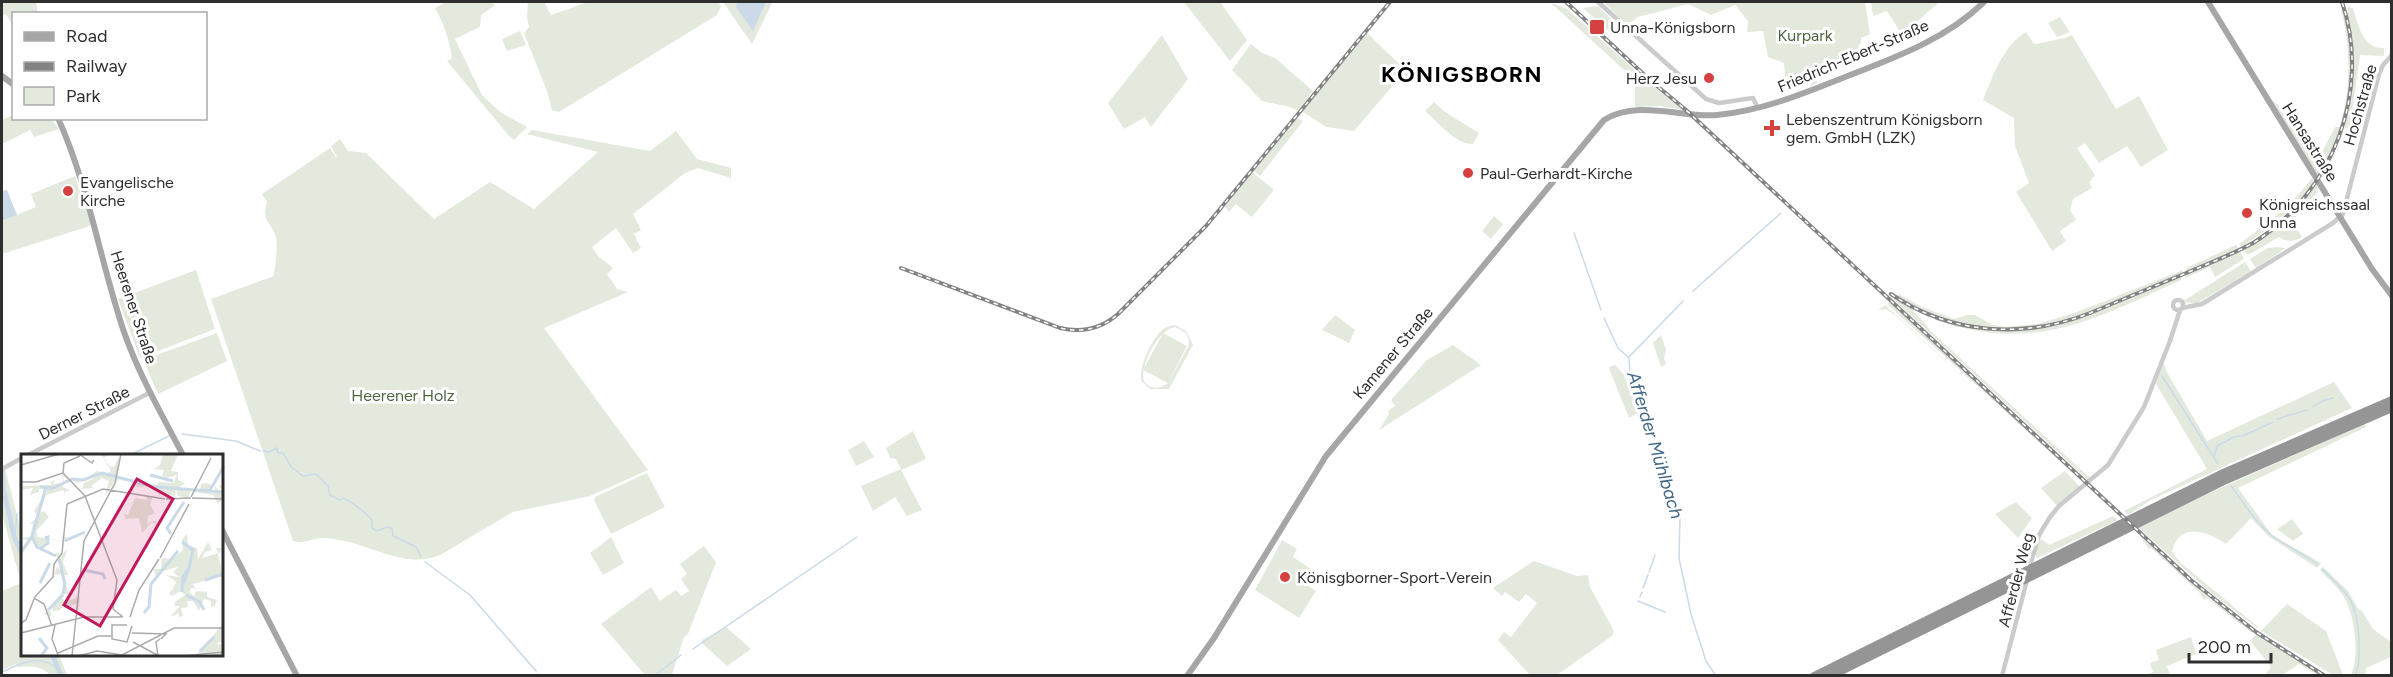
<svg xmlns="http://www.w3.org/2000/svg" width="2393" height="677" font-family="Figtree,sans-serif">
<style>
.green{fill:#e3eadd;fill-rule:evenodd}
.water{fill:#cadae8}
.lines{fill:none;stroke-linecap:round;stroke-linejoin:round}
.stream{stroke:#cadae8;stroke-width:1.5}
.river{stroke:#cadae8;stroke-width:5}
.minor{stroke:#cbcbcb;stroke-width:4.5}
.major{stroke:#a6a6a6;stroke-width:6}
.highway{stroke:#959595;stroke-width:8}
.rail-casing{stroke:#838383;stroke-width:4}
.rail{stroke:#fff;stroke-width:1.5;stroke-dasharray:4.5;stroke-linecap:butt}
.poi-dot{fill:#d5413f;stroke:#fff;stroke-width:2}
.labels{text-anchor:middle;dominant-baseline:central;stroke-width:6;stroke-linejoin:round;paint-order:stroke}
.poi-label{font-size:16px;fill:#2e2e2e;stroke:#fff;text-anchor:start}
.park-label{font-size:16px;fill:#4e653f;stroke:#fff}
.street-label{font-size:16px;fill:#2e2e2e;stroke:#fff}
.water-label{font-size:18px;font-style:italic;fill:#436888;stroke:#fff}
.district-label{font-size:22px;font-weight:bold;letter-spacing:1.5px;fill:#000;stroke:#fff}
.inset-river{fill:none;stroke:#cadae8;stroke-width:3}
.inset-road{fill:none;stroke:#ababab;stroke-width:1.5}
.view{fill:#c2185b;fill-opacity:0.15;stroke:#c2185b;stroke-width:3}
.inset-edge{fill:none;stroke:#2e2e2e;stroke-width:3}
</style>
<rect width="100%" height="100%" fill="#fff"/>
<path class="green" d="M 2,2 L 36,2 L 38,13 L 14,14 L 13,26 L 6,14 L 2,16 Z
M 446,2 L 493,2 L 494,6 L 481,15 L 480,27 L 455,39 L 482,95 L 500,112 L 527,127 L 514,140 L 509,136 L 447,61 L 452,58 C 449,39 444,24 435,8 Z
M 528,2 L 544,2 L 551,15 L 588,2 L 718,2 L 721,6 L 717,15 L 559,112 L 552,110 L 547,91 L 524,33 L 529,27 L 527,17 Z
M 723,2 L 772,3 L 752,44 Z
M 1184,2 L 1220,2 L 1247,40 L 1230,61 Z
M 1609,2 L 1865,2 L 1870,34 L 1861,38 L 1861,43 L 1858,46 L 1860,50 L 1852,55 L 1815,67 L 1817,83 L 1811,86 L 1810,72 L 1785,77 L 1784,63 L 1768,57 L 1763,31 L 1747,32 L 1748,21 L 1735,5 L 1711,15 L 1688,4 L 1638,17 L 1627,25 L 1605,4 Z
M 1871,2 L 1939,2 L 1909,29 L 1899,30 L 1887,11 L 1873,16 Z
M 1551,3 L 1566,8 L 1648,82 L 1683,110 L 1660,106 L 1635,107 L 1635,80 Z
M 1598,6 L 1615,23 L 1608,30 L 1624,45 L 1583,8 Z
M 2349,7 L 2353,8 C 2358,24 2363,50 2384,48 L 2384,56 L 2360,55 L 2350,127 L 2345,128 L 2326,176 L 2321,178 C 2355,127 2360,66 2347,8 Z
M 2341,9 C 2345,14 2347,26 2348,34 C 2356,82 2346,136 2318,176 L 2271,99 L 2282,109 L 2319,158 L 2335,127 L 2340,127 C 2351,89 2351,48 2341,9 Z
M 2060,17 L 2070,32 L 2057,37 L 2048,23 Z
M 520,31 L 526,45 L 507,51 L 502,39 Z
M 1366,32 L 1415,79 L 1412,84 L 1401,76 L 1354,131 L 1326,127 L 1302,111 Z
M 2026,32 L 2034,44 L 2036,44 L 2065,38 L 2072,35 L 2116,109 L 2139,96 L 2168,150 L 2141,167 L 2127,146 L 2099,163 L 2085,143 L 2077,148 L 2095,175 L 2089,182 L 2092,188 L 2073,199 L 2070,210 L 2076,220 L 2060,231 L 2066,241 L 2052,251 L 2016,192 L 2029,183 L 2015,146 L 2014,118 L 1983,100 C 1992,78 2003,45 2026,32 Z
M 1162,35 L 1188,79 L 1151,127 L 1145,117 L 1124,129 L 1108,103 Z
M 1251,44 L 1262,53 L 1275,58 L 1313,91 L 1298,111 L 1290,107 L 1262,101 L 1232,70 Z
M 1434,102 L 1445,112 L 1479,133 L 1473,144 C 1456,145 1438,122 1425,111 Z
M 13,115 L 14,118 L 51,119 L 59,129 L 34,137 L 30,130 L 2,144 L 2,120 Z
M 1297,118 L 1303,121 L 1260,176 L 1254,171 Z
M 532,130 L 650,151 L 676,131 L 697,159 L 731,168 L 731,178 L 698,168 L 685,173 L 633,214 L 641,230 L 634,234 L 641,248 L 633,253 L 616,228 L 592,247 L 599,257 L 613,268 L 607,274 L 617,289 L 628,292 L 544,328 L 648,470 L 590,496 L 513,512 L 440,555 C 409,569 374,547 344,541 C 338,540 331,538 325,538 C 314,537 303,545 293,541 L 211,299 L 274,276 C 275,265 278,248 276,237 C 272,222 261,223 267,202 L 262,194 L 330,148 L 336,157 L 332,159 L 337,157 L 331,146 L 340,139 L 348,151 L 366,153 L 434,219 L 490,182 L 534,209 L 598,152 L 527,134 Z
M 1252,172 L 1273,189 L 1273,191 L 1252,217 L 1236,204 L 1229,212 L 1225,207 Z
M 75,176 L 91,224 L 87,227 L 2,254 L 2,221 L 36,207 L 31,194 Z
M 2312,178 L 2314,183 C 2295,211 2269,228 2242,247 L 2239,244 C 2267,224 2291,206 2312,178 Z
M 2316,184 L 2318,192 L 2303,206 L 2304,209 L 2292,220 L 2302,237 C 2295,242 2286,242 2279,237 L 2250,254 L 2246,254 L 2243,249 C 2273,235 2298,211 2316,184 Z
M 1494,216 L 1503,224 L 1491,239 L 1482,231 Z
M 2236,245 L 2239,249 L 2186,272 L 2186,268 Z
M 2277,247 L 2286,248 L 2256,268 L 2250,259 L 2268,248 Z
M 2240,251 L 2244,259 L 2215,277 L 2210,267 L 2185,278 L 2186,274 Z
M 2245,262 L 2251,271 L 2196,304 L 2186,302 L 2186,304 L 2182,298 L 2185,300 Z
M 196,270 L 215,329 L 140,358 L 118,299 Z
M 2183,270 L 2182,273 C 2078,316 2006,360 1897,296 L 1899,294 L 1922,307 L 1954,319 L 1967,315 L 1975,315 L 1993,325 L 2005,327 L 2038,324 L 2077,312 Z
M 2182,276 L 2181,280 C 2091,321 2035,353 1935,320 L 1936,318 C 2032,350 2095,313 2182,276 Z
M 1895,297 L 1911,308 L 1934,334 L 2090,478 L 2088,480 L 1893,299 Z
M 1890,302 L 2084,483 L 1887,304 Z
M 1885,305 L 1981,393 L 1896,316 L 1886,309 L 1878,310 Z
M 1335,315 L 1355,330 L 1349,343 L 1322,330 Z
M 1175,325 L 1186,331 L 1193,345 L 1169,389 L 1151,389 L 1142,382 C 1137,369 1152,339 1162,330 C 1166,326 1170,326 1175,325 ZM 1175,327 L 1186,333 L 1189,341 L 1188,347 L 1168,383 L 1187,346 L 1163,333 L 1143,370 L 1168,383 C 1159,390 1150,389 1144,381 C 1139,366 1159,329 1175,327 Z
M 217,333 L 227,361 L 158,394 L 143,360 Z
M 1661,335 L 1666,350 L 1664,358 L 1666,364 L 1661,367 L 1653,343 Z
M 1453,345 L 1481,365 L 1379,430 L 1389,414 L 1388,411 L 1395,406 L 1391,400 L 1427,360 Z
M 2163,362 L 2168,374 L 2207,441 L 2334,382 L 2352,408 L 2151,500 L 2128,515 L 2124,511 L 2207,469 L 2156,384 Z
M 1615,365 L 1624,375 L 1639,412 L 1629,418 L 1610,371 L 1609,367 Z
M 2364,424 L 2366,427 L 2238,488 L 2272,535 L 2321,563 L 2317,568 L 2268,536 L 2251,518 L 2226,544 C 2207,531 2179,521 2172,552 L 2181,563 L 2258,627 L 2257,628 L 2210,592 L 2138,527 L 2207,494 Z
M 913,431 L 926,459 L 901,470 L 922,510 L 907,516 L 895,497 L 873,511 L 861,486 L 901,469 L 896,459 L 890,458 L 886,448 Z
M 864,441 L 874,457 L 856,466 L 848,450 Z
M 5,469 L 22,534 L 22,654 L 59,655 L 67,675 L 50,675 C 41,665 31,666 17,667 L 16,664 L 2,670 L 2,591 L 21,583 L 2,514 L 2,471 Z
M 2065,471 L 2080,487 L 2057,506 L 2041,488 Z
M 647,473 L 665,507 L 611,534 L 594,500 L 595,497 Z
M 2016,502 L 2032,518 L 2018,538 L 1995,514 Z
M 2113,516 L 2118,520 L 2037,558 L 2034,554 L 2041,539 L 2049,545 Z
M 2292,519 L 2303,534 L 2293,541 L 2277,529 Z
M 2139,535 L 2208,597 L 2253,631 L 2252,633 L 2207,598 L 2204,600 L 2199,592 L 2151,548 L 2149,549 Z
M 611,537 L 624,563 L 603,575 L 590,553 Z
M 1282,540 L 1297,549 L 1293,557 L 1314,571 L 1305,584 L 1316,591 L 1299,618 L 1255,590 Z
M 704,546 L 716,562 L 688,634 L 684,637 L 672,675 L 645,675 L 601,624 L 651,587 L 660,601 L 676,590 L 681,596 L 689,591 L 681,579 L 687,574 L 680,564 Z
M 1534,561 L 1577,576 L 1588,575 L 1590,587 L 1614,631 L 1612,636 L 1557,675 L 1530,675 L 1498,640 L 1504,632 L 1511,637 L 1537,603 L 1526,594 L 1519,602 L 1505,592 L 1502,596 L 1493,588 Z
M 2323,567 L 2348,591 L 2358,609 L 2362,611 L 2373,629 L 2391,642 L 2391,657 L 2366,668 L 2365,675 L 2351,675 C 2360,656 2355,612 2342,594 C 2336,586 2327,578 2320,570 Z
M 2287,604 L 2326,631 L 2343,675 L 2333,675 L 2261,631 Z
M 726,627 L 751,649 L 727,666 L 702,643 L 702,640 Z
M 2257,634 L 2322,675 L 2318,675 L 2299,664 L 2282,675 L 2268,675 L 2266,673 L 2271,668 L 2269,664 L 2250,641 Z
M 2191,637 L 2196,654 L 2167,666 L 2170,675 L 2146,675 L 2153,672 L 2150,663 L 2159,660 L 2156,650 Z"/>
<path class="water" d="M 737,2 L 763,2 L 765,4 L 753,31 L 736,7 Z
M 7,190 L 17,215 L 2,221 L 2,191 Z"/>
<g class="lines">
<path class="stream" d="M 1574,233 L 1601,310
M 1693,291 L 1781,213
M 1683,301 L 1629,357 L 1630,375 L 1659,451 L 1680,518 L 1679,558 L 1691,614 L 1706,661 L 1716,676
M 1604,318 L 1618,348 L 1628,357
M 2162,376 L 2218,464
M 2313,407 L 2322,401 L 2333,398
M 2277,419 L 2307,410
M 182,434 L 236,441 L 260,451
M 2243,436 L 2273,422
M 264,451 L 269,452 L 277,448 L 278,453 L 283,453 L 292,468 L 303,476 L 316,474 L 328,486 L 330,495 L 340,500 L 343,498 C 351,501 366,513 372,520 L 372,528 L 377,531 L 387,527 L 392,528 L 393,536 L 416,547 L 421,557
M 130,455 L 169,436
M 2214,457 L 2217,446 L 2234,437 L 2241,436
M 2231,486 C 2244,503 2256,524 2274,537 C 2288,547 2304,554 2318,565
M 19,513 L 22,511
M 15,539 L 17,514
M 425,562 L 470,595 L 536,671
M 2322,569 C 2332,579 2344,589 2351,601 C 2359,618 2363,658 2355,676
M 1649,572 L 1655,555
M 1643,588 L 1648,575
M 1640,597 L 1642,592
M 1638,601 L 1665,612
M 693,649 L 857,537
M 2,672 C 20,663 44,652 59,671
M 538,674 L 539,676
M 654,676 L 681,655"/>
<path class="river" d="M 2,470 L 3,488 L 14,536 L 22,554
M 52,654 L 61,676"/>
<path class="minor" d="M 1598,2 L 1706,99 L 1719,103 L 1753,98 L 1758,108
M2173 305a5 5 0 1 1 10 0a5 5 0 1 1-10 0Z
M 2182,308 L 2202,304 L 2333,223 L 2343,214 L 2379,74 L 2383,65 L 2392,55
M 28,455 L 151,392
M 2,469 L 22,458
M 2029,569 L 2039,535 L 2050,517 L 2059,506 L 2108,465 L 2144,407 L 2170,341 L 2180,310
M 2002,676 L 2027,580"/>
<path class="major" d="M 2208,2 L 2372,269 L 2392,296
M 2,76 L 14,85
M 58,118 C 89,187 100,261 124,332 C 139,375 162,415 183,455
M 222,530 L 297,676
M 1187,676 L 1214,638 L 1326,456 L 1604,120 C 1638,99 1681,118 1717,115 C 1760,111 1800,95 1840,79 C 1891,59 1944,41 1984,2"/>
<path class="highway" d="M 1814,676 L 2221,474 L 2392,400
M 1831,676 L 2226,480 L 2392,408"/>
<g class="rail-casing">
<path id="rail" d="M 1566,2 L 1651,81 L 1686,110 L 2192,581 L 2256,632 L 2325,676
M 901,268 L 1060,328 C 1082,333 1101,329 1118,314 L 1206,226 L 1390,2
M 1891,294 C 1951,335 2024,339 2090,313 C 2124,299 2157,285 2191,271 C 2212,262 2233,254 2253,243 C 2333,193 2372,91 2342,2"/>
</g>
<use href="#rail" class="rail"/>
</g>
<g class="poi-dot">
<rect x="1589" y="19" width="16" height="16" rx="3"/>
<circle cx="1709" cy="78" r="6"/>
<path d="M1769 119h6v6h6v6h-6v6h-6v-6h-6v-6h6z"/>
<circle cx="1468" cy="173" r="6"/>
<circle cx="68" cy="191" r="6"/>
<circle cx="2247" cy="213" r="6"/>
<circle cx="1285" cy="577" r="6"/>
</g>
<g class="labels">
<g class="poi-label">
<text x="1610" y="27">Unna-Königsborn</text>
<text x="1697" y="78" text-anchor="end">Herz Jesu</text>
<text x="1786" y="119">Lebenszentrum Königsborn<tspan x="1786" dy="18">gem. GmbH (LZK)</tspan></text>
<text x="1480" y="173">Paul-Gerhardt-Kirche</text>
<text x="80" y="182">Evangelische<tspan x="80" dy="18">Kirche</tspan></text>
<text x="2259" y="204">Königreichssaal<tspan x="2259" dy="18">Unna</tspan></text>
<text x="1297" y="577">Könisgborner-Sport-Verein</text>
</g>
<g class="park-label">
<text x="1805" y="35">Kurpark</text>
<text x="403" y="395">Heerener Holz</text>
</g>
<g class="street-label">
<text transform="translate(1853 56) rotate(-23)">Friedrich-Ebert-Straße</text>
<text transform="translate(2360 105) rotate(-74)">Hochstraße</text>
<text transform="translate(2310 142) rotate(58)">Hansastraße</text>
<text transform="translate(134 307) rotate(72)">Heerener Straße</text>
<text transform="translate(1393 353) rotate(-50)">Kamener Straße</text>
<text transform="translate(84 413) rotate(-27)">Derner Straße</text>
<text transform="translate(2016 580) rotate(-75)">Afferder Weg</text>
</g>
<g class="water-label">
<text transform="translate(1655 445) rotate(73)">Afferder Mühlbach</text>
</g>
<g class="district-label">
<text x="1462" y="74">KÖNIGSBORN</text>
</g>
</g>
<g transform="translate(21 454)">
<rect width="202" height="202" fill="#fff"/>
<path d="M 80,0 L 87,0 L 83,4 L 88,12 L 93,13 L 99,0 L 95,25 L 84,42 L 88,27 L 81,24 L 70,32 L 75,36 L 83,46 L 73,34 L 61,35 L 63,29 L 82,20 L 56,29 L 50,25 L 62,26 L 76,17 L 84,21 L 90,17 ZM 142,0 L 157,0 L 150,17 L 157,18 L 157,26 L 164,29 L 157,34 L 179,36 L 180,30 L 186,29 L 190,31 L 190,39 L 194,39 L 194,32 L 199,39 L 201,35 L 198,32 L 202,30 L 202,45 L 197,50 L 192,41 L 169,37 L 167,45 L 157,42 L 155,35 L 154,42 L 148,41 L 147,46 L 141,38 L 137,43 L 138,37 L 128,32 L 115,33 L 116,28 L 97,26 L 91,37 L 96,25 L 115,27 L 121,24 L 121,29 L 135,32 L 138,28 L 152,29 L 156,21 L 145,24 L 141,22 L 143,16 L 133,15 L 139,11 ZM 41,20 L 47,24 L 42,23 L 43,31 L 41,33 L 49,36 L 44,38 L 44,43 L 43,36 L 25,41 L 19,59 L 23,57 L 28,63 L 16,76 L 16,83 L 43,87 L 41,82 L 46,84 L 50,82 L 56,80 L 61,79 L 63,79 L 44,88 L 28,85 L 20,94 L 31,101 L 38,98 L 38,103 L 46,96 L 42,108 L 47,121 L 42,121 L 48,140 L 43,140 L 41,144 L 44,148 L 59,142 L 56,164 L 57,149 L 44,154 L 43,149 L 39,156 L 32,157 L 31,153 L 27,155 L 30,159 L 30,162 L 23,160 L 43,136 L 40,120 L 33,121 L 36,113 L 42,118 L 37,103 L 16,94 L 11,85 L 0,100 L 6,86 L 0,84 L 9,83 L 12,70 L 9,70 L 17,62 L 13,57 L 26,37 L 19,33 L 18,38 L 9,41 L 12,34 L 0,36 L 0,32 L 31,31 L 29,28 L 34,26 L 32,30 L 42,29 ZM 126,42 L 132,42 L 129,51 L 134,59 L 127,62 L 126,72 L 129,68 L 135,67 L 138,72 L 131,68 L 121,79 L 118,64 L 105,65 L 103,60 L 107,61 L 114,44 L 125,46 ZM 166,80 L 167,91 L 176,94 L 177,105 L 187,88 L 191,96 L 184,98 L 181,104 L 197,99 L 195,94 L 202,94 L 197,100 L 202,122 L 172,130 L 174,134 L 185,136 L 170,134 L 168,138 L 173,142 L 175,137 L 186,138 L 186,143 L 196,146 L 194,152 L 190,153 L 190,147 L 183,145 L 178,157 L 172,147 L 166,147 L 167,153 L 160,154 L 162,162 L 158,163 L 158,159 L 149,163 L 159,152 L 153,152 L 154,148 L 164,141 L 160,137 L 151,142 L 148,139 L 153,134 L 146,130 L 153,133 L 155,128 L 143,125 L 156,128 L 145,121 L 158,123 L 152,118 L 157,113 L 138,118 L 135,123 L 134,119 L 129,121 L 134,119 L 132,115 L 140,115 L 141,104 L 152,105 L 162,96 L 161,86 ZM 202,170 L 202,190 L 199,187 L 196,190 L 202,191 L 202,202 L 177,199 Z" fill="#e3eadd"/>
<path class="inset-river" d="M 129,21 L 152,27M 19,33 L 32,34 L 51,25 L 62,26 L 81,19 L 135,33 L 203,38M 188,38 L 203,12M 17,61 L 25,33M 150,80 L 146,74 L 163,48M 11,83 L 16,93 L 35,102M 44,87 L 64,78M 161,88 L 172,96 L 169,110M 19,95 L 27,89 L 27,83 L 24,84M 0,98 L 11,83 L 17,61M 38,105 L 44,130 L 42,140M 63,116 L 82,120 L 84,125M 184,126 L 202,120M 19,129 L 29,109M 163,129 L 169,110M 161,138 L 162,123 L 169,112M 165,141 L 179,148 L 183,156M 27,156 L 42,141M 123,159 L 128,153 L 130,130 L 157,97M 18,184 L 26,194 L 20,202M 179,197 L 193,183"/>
<path class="inset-road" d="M 58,0 L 71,9 L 73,6M 59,2 L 43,9 L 42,19 L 64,42 L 96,126 L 92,155 L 102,163M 0,11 L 38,0M 0,28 L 15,28 L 42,19M 170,43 L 190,4M 171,44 L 203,45M 145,45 L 170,44M 46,50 L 82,35 L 144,45M 139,104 L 168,50M 13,144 L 32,123 L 33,110 L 41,99 L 46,50M 13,144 L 23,150 L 31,172M 109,163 L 118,136 L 138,105M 0,169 L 5,166 L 13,145M 34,171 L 31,185 L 37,201M 106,171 L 91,171 L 91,185 L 106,188 L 111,172M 0,179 L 63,163 L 101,163M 111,179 L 145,180 L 140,185M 112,188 L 138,202M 37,199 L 77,182 L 90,182M 51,202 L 63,87 L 94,29 L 100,0M 57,202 L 76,197 L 101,201 L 153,174 L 203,174M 137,202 L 135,188 L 139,185M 161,202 L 203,198"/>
<path class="view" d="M 116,25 L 152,45 L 79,172 L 43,151 Z"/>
<rect width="202" height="202" class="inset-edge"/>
</g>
<rect width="2393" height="677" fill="none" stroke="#2e2e2e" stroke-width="6"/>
<rect x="12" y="12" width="195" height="108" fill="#ffffff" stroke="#ababab" stroke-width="1.5"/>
<rect x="24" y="32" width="30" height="9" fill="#a6a6a6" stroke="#ababab" stroke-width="1.5"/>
<text x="66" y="42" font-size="18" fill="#2e2e2e">Road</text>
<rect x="24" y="62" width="30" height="9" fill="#838383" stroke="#ababab" stroke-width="1.5"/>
<text x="66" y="72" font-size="18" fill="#2e2e2e">Railway</text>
<rect x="24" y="87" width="30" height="18" fill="#e3eadd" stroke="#ababab" stroke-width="1.5"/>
<text x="66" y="102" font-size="18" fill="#2e2e2e">Park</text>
<path d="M2189 653v9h82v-9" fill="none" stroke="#2e2e2e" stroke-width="3"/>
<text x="2198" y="653" font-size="18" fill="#2e2e2e" stroke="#ffffff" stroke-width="4.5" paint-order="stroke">200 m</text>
</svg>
